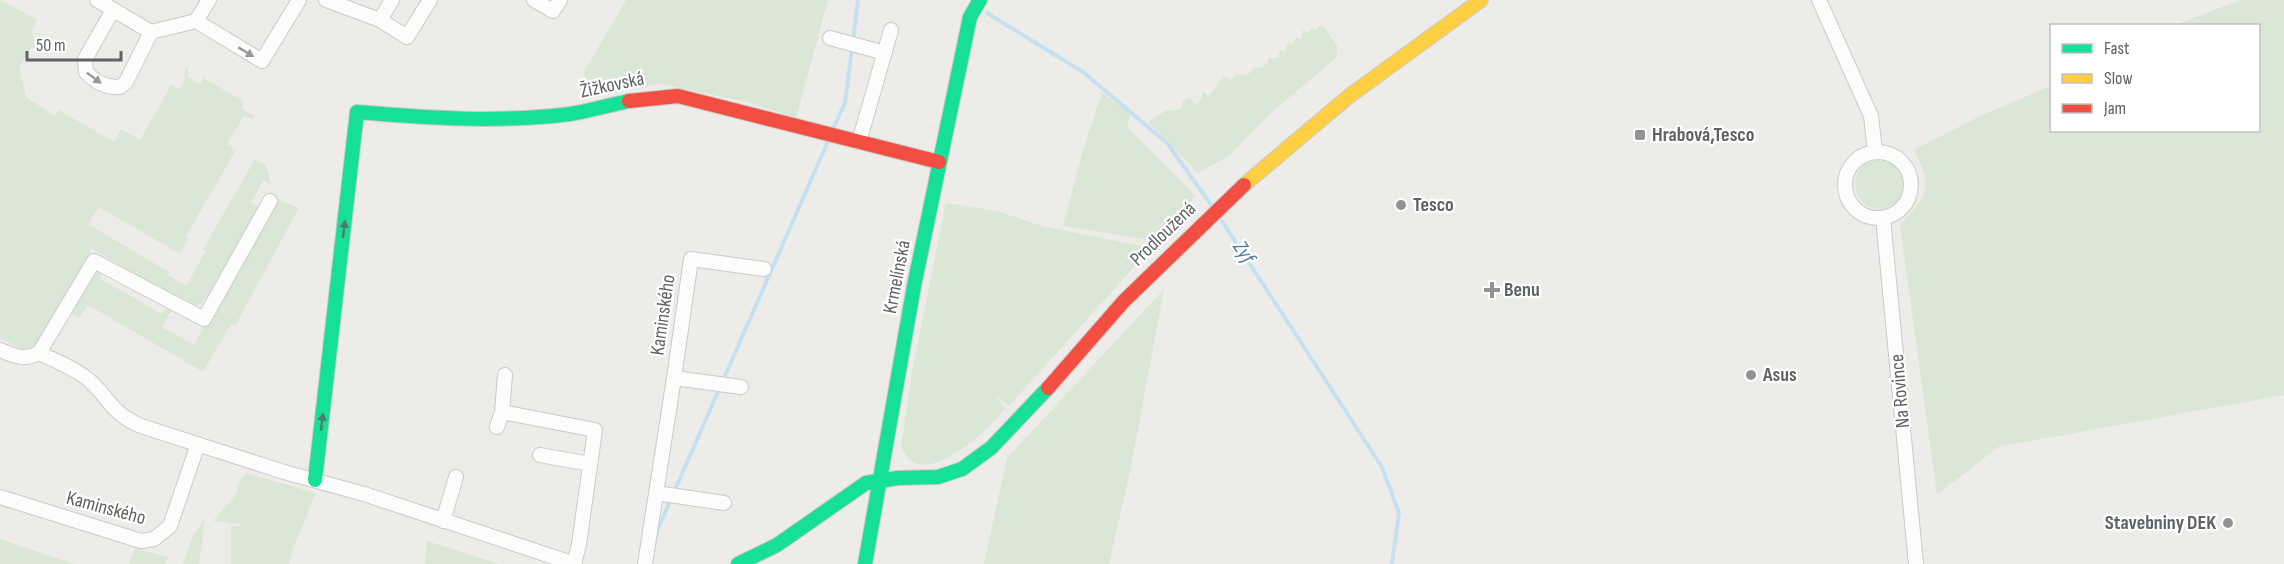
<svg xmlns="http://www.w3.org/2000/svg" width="2284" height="564" font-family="'Sofia Sans Condensed',sans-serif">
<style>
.green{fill:#dae7d7}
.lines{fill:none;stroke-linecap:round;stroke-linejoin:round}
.stream{stroke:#c5e1f1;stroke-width:4}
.street-casing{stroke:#cbcac9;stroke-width:16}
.fast-casing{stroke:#cacac9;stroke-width:16}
.slow-casing{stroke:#cacac9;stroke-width:16}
.jam-casing{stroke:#cacac9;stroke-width:16}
.street{stroke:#fcfcfc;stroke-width:14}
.fast{stroke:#16e098;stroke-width:14}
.slow{stroke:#ffcf43;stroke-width:14}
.jam{stroke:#f24e42;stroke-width:14}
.oneway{fill:#96999a}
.oneway2{fill:#507c70}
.poi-dot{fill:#919394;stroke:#fff;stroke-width:2}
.labels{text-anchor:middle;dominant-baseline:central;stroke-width:4.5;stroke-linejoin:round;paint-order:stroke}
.street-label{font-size:20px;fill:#5f6366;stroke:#fff}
.poi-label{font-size:20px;font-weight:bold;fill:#5f6366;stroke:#fff;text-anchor:start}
.water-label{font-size:21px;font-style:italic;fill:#4c799d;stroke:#fff}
</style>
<rect width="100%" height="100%" fill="#eeece9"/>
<path class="green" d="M 0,0 L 38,20 L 32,30 L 34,41 L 42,45 L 39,51 L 31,47 L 19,67 L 26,97 L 55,116 L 59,110 L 114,142 L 121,129 L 140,140 L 171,85 L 179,89 L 184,81 L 185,66 L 188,68 L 188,76 L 200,84 L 204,78 L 244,102 L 241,108 L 254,116 L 253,119 L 244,116 L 227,144 L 233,149 L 237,148 L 185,238 L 188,239 L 180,254 L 99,207 L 88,224 L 169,272 L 168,275 L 186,286 L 206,251 L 203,249 L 255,159 L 266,165 L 271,185 L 263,180 L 251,203 L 261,209 L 202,304 L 191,306 L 185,303 L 92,249 L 34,347 L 25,351 L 0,338 Z
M 626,0 L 828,0 L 796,118 L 747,102 L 660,84 L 589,98 L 584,72 Z
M 2240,0 L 2284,0 L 2284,395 L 1998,447 L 1937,495 L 1900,226 C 1925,196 1935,189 1914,150 L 1982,115 L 2051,86 L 2052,130 L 2258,130 L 2258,26 L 2175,25 Z
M 1322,24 L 1337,45 L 1337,57 L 1272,112 L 1229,156 L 1198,173 L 1148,122 L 1165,111 L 1181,109 L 1182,102 L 1190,97 L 1195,105 L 1201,100 L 1203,91 L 1209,96 L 1223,76 L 1231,80 L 1237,73 L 1241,75 L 1250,73 L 1253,68 L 1263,67 L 1264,63 L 1267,65 L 1268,58 L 1278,58 L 1280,50 L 1284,51 L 1289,42 L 1291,46 L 1296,38 L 1302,38 L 1302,30 L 1308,32 L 1312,28 L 1316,30 Z
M 1102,93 L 1131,113 L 1127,127 L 1196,196 L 1154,241 L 1063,226 L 1083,150 Z
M1855 184a25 25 0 1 1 50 0a25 25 0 1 1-50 0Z
M 274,198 L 299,208 L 235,326 L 231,324 L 203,372 L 88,305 L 79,318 L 68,312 L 92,273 L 104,271 L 101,279 L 162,314 L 167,306 L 172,309 L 162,327 L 194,345 Z
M 946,203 L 997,211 L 1042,226 L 1151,248 L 1009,406 L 996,396 L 1005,409 C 991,427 939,477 913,462 C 908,459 904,452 901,447 L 913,367 Z
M 1164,289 L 1131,467 L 1109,564 L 984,564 L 1007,458 Z
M 246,473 L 316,493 L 293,548 L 289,564 L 231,564 L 231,525 L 239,527 L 240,524 L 213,521 L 238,492 L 237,484 Z
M 205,519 L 199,564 L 183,564 L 193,535 Z
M 0,539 L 74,564 L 0,564 Z
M 427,541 L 499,564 L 425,564 Z
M 135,548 L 168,557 L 165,564 L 129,564 Z"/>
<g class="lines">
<path class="stream" d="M 987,13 L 1083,72 L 1167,143 L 1212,206
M 833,129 L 845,103 L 858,0
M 1218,215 L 1382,467 L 1399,513 L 1392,564
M 674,492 L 829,139
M 655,536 L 671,499"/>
<g class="street-casing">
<path id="street" d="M 97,0 L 151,32 L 196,21
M 326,0 L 380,20 L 407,37 L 430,0
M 534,0 L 553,11 L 560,0
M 1819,0 L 1871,116 L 1875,152
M 113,10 L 85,59 L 86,72 C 95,82 107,88 120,87 L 126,82 L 151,32
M 380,20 L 392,0
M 196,21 L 262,61 L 299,0
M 196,21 L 209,0
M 830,38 L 885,53
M 859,142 L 891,30
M1845 185a33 33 0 1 1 66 0a33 33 0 1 1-66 0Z
M 1883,218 L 1916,564
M 0,350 C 15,356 24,361 39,353 L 94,261 L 204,319 L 270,201
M 39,353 C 54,360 72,367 85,377 C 108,394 108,412 141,426 L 284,472 L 364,494 L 575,564
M 505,375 L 502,412 L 595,430 L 579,544 L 574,564
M 674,378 L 691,259 L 764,269
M 497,427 L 502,412
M 540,455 L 590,464
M 656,493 L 724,503
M 0,497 L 141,541 L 154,539 L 170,526 L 198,444
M 443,521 L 456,477
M 645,564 L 674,378 L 741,387"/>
</g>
<g class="fast-casing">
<path id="fast" d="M 315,480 L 357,112 C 427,118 499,123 570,114 C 590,111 609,105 629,101
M 738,564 L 777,545 L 866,483 L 898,478 L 938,477 L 962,469 L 991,448 L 1048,388
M 865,564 L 914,286 L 970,17 L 980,0"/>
</g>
<g class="slow-casing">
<path id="slow" d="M 1244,185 L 1348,97 L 1481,0"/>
</g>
<g class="jam-casing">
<path id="jam" d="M 629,101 L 678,96 L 939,162
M 1048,388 L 1124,301 L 1244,185"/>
</g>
<use href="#street" class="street"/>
<use href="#fast" class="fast"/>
<use href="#slow" class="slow"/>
<use href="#jam" class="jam"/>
</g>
<defs><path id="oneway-solid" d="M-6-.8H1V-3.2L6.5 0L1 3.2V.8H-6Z" transform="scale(1.5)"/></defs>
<g class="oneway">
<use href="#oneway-solid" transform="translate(246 52) rotate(31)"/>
<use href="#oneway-solid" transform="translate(94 78) rotate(37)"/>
</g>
<g class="oneway2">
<use href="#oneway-solid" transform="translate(344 229) rotate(-83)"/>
<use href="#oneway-solid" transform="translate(322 422) rotate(-83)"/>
</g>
<g class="poi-dot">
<rect x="1634" y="129" width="12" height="12" rx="3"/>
<circle cx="1401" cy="205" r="6"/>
<path d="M1489 281h6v6h6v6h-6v6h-6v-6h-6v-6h6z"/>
<circle cx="1751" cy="375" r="6"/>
<circle cx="2228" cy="523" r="6"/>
</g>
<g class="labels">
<g class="street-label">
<text transform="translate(612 85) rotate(-12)">Žižkovská</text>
<text transform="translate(1163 234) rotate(-44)">Prodloužená</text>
<text transform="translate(897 277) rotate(-79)">Krmelínská</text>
<text transform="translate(663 315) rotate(-82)">Kaminského</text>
<text transform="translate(1900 391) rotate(-95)">Na Rovince</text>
<text transform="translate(106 508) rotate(15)">Kaminského</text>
</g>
<g class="poi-label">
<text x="1652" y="135">Hrabová,Tesco</text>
<text x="1413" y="205">Tesco</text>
<text x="1504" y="290">Benu</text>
<text x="1763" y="375">Asus</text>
<text x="2216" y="523" text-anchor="end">Stavebniny DEK</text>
</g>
<g class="water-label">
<text transform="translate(1244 252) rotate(56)">Zyf</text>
</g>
</g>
<rect x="2050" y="24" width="210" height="108" fill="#ffffff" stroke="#bfc1c2" stroke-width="1.5"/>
<rect x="2062" y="44" width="30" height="9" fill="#16e098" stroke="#bfc1c2" stroke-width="1.5"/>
<text x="2104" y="54" font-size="18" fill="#5f6366">Fast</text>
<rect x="2062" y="74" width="30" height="9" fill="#ffcf43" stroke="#bfc1c2" stroke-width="1.5"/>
<text x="2104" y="84" font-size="18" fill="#5f6366">Slow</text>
<rect x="2062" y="104" width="30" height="9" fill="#f24e42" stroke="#bfc1c2" stroke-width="1.5"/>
<text x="2104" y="114" font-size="18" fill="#5f6366">Jam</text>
<path d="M27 51v9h94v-9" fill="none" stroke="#5f6366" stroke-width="3"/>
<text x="36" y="51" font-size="18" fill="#5f6366" stroke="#ffffff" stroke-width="4.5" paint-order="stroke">50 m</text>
</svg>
